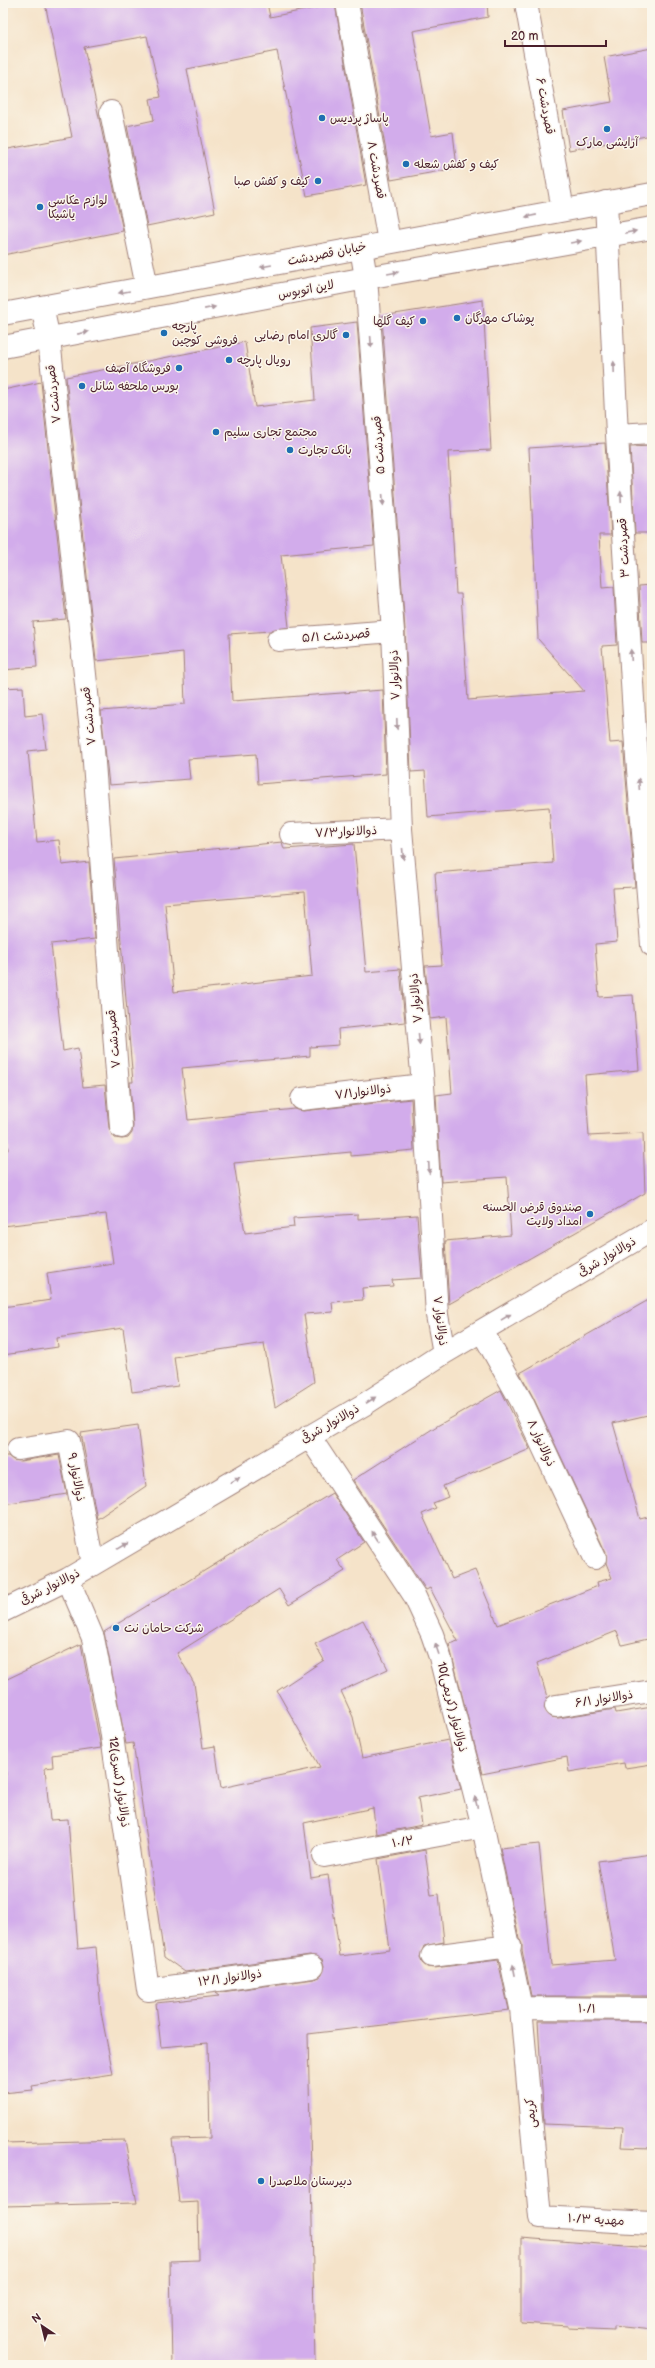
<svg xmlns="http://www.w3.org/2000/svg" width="655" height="2368" font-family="'Balsamiq Sans','Playpen Sans Arabic',sans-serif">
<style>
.building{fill:#d2aceb;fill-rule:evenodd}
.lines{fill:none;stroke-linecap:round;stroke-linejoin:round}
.minor-casing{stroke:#a0817a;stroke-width:24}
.major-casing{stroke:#a0817a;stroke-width:24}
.minor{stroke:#fff;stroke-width:22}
.major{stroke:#fff;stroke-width:22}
.oneway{fill:#ae9aa0}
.poi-dot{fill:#1f6fb2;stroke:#fbf7ec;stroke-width:1.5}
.labels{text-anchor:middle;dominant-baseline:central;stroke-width:3;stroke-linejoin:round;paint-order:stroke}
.street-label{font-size:12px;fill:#4a1f2b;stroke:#fbf7ec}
.poi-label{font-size:12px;fill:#4a1f2b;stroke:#fbf7ec;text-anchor:start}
</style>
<rect width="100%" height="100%" fill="#fbf7ec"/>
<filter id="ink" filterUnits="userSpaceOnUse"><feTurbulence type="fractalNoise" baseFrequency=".025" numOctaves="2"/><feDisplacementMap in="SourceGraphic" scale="8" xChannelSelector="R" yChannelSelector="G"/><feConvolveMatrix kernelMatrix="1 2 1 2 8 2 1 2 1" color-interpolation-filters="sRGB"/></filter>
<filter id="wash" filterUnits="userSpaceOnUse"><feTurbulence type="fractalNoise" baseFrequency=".012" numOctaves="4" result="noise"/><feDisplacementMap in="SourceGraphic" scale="16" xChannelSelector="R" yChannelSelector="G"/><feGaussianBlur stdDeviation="0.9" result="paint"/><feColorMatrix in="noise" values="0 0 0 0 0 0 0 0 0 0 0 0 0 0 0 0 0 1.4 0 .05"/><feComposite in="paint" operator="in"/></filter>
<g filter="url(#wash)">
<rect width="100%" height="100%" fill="#f5e3c9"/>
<g id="blocks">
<path class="building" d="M 45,3 L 267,3 L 270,17 L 335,4 L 366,185 L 307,196 L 277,51 L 187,69 L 215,212 L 147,226 L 127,126 L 154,120 L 150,99 L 161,97 L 147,36 L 84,47 L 123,231 L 3,255 L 3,150 L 72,137 Z
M 360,3 L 487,3 L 488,17 L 413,31 L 431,136 L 453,132 L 457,168 L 391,180 Z
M 652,48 L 652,135 L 569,150 L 563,111 L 612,102 L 604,57 Z
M 483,300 L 491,450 L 448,452 L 456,594 L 461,594 L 468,700 L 584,691 L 538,639 L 529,448 L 605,443 L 611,535 L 599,535 L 602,588 L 614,587 L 617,645 L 602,646 L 610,743 L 623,742 L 635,887 L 613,888 L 617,942 L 595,944 L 599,997 L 633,995 L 639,1070 L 585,1075 L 589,1136 L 643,1133 L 645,1193 L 449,1304 L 445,1241 L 511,1235 L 507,1177 L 441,1182 L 436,1095 L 452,1093 L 446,1017 L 430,1019 L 425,966 L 442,965 L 435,873 L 553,863 L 549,807 L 428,817 L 425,771 L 411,772 L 405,630 L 382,318 L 382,316 Z
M 357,322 L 374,546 L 281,555 L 289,627 L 270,631 L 229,634 L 232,701 L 383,690 L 386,774 L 258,784 L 256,754 L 188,759 L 190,779 L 109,785 L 101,711 L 185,704 L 183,652 L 96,661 L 66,377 L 245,342 L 255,407 L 315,400 L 310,328 Z
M 41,382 L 66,619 L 33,622 L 37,667 L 3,670 L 3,390 Z
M 652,446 L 652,533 L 635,533 L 630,447 Z
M 652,585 L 652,643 L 642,643 L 639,586 Z
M 23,687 L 25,716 L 42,714 L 46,749 L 28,751 L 37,842 L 59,840 L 62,865 L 89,862 L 95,939 L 51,944 L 63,1051 L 78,1048 L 83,1087 L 105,1085 L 109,1128 L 115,1138 L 122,1139 L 128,1138 L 132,1133 L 133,1126 L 130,1082 L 133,1082 L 114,859 L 282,842 L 284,849 L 354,844 L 366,972 L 400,969 L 405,1022 L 338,1029 L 339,1045 L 310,1047 L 310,1056 L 182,1068 L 188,1120 L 295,1109 L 303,1111 L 411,1099 L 414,1150 L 351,1156 L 351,1152 L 234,1163 L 245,1233 L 294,1227 L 293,1218 L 358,1214 L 358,1219 L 417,1215 L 422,1278 L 392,1280 L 393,1286 L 362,1288 L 363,1300 L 332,1302 L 333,1312 L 304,1314 L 314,1382 L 275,1407 L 264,1343 L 174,1357 L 178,1386 L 132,1392 L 123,1328 L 57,1338 L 58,1347 L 3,1355 L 3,1307 L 51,1300 L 47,1273 L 113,1263 L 106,1214 L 3,1226 L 3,1151 L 8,1150 L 3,1105 L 3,688 ZM 305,892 L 312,976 L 174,992 L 165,904 Z
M 652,740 L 652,788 L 648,741 Z
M 652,1298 L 652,1414 L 613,1423 L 640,1519 L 652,1516 L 652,1638 L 622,1645 L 617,1631 L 537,1663 L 547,1697 L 544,1708 L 551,1717 L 558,1718 L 615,1709 L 616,1713 L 652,1707 L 652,1764 L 625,1768 L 624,1763 L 569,1772 L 567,1757 L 482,1774 L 449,1644 L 458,1641 L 430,1588 L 426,1590 L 353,1480 L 437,1426 L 501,1390 L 530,1449 L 443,1486 L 448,1497 L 433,1503 L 436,1508 L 422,1514 L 452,1579 L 475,1570 L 498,1625 L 598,1586 L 597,1582 L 612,1578 L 606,1563 L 606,1553 L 533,1397 L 520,1373 Z
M 138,1425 L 146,1486 L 97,1519 L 81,1433 Z
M 59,1455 L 67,1494 L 3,1504 L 3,1456 L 8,1456 L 13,1460 L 20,1461 Z
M 332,1493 L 364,1542 L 337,1560 L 345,1571 L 289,1605 L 279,1589 L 177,1653 L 194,1683 L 203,1748 L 215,1746 L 221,1788 L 320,1767 L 277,1691 L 324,1660 L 315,1644 L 363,1620 L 388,1669 L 341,1691 L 353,1717 L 362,1758 L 448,1740 L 461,1789 L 418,1798 L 422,1825 L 376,1834 L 373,1808 L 304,1823 L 311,1878 L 328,1875 L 340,1956 L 390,1950 L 378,1859 L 425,1850 L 431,1895 L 439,1894 L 444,1942 L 424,1946 L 420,1957 L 422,1963 L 427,1967 L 434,1968 L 498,1960 L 509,2010 L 308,2034 L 315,2362 L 172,2365 L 170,2261 L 199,2260 L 198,2201 L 179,2202 L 172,2139 L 210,2138 L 208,2043 L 161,2047 L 156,2003 L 219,1996 L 215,1993 L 314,1979 L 320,1977 L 324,1966 L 322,1959 L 310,1955 L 185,1972 L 164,1957 L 133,1743 L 126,1744 L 104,1632 Z
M 81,1644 L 101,1748 L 52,1755 L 53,1767 L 45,1768 L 50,1820 L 68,1819 L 78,1949 L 96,1947 L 101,2012 L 113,2074 L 32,2086 L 33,2090 L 3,2093 L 3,1775 L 6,1775 L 3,1736 L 3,1681 Z
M 539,1844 L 551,1965 L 615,1960 L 598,1861 L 652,1854 L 652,1996 L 531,1996 L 522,1950 L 522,1944 L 519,1938 L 500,1848 Z
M 538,2021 L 652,2021 L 652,2148 L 621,2147 L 623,2127 L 544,2124 Z
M 125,2140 L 137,2203 L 3,2206 L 3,2143 Z
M 521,2238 L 652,2248 L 652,2330 L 614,2326 L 614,2330 L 568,2328 L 568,2326 L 521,2323 Z"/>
</g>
</g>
<g filter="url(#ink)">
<use href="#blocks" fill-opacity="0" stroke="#a0817a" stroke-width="1"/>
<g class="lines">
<g class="minor-casing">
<path id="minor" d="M 347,3 L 389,242
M 526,3 L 563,210
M 111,112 L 147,287
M 606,202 L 617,435 L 635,732 L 652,945
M 361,248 L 366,278 L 393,631 L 401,829 L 423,1085 L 437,1315 L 444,1353
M 42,307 L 49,339 L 93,749 L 121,1127
M 3,347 L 366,278 L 652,228
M 617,435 L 652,433
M 278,640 L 393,631
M 291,834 L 401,829
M 302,1099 L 423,1085
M 482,1331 L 522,1402 L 595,1558
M 309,1436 L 414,1595 L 432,1634 L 440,1657 L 483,1827 L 521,2008 L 540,2217 L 652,2223
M 18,1449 L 69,1441 L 93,1564
M 68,1579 L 93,1638 L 111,1729 L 148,1990 L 312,1967
M 3,1611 L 68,1579 L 365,1404 L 444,1353 L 652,1230
M 556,1706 L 652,1691
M 324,1856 L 483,1827
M 432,1956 L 510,1946
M 521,2008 L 652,2009"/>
</g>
<g class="major-casing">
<path id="major" d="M 3,314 L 652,194"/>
</g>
<use href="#minor" class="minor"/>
<use href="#major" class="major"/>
</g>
<defs><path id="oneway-solid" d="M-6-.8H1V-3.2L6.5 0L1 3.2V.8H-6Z"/></defs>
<g class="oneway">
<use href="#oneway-solid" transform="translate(531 216) rotate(169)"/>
<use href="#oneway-solid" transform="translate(631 232) rotate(-11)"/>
<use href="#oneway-solid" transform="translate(576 242) rotate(-10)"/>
<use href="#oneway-solid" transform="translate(266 266) rotate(170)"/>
<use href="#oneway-solid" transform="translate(393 273) rotate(-10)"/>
<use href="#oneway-solid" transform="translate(124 292) rotate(170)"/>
<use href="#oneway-solid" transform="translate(210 308) rotate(-11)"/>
<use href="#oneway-solid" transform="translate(83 333) rotate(-11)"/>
<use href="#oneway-solid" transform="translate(371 342) rotate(86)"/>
<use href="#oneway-solid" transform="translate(614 367) rotate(-92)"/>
<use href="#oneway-solid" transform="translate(621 497) rotate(-93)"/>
<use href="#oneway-solid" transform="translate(383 500) rotate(86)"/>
<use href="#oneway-solid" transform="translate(631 655) rotate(-93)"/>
<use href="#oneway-solid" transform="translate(397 724) rotate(88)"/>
<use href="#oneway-solid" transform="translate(639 784) rotate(-94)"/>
<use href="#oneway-solid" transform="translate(403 854) rotate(85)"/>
<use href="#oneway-solid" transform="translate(419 1039) rotate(85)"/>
<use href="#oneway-solid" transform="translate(429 1168) rotate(87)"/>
<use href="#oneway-solid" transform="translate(506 1317) rotate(-31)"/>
<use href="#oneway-solid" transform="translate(371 1400) rotate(-33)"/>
<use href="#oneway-solid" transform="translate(235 1480) rotate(-30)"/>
<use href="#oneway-solid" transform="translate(375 1536) rotate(-123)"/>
<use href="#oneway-solid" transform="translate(123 1546) rotate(-31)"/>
<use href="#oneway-solid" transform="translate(437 1649) rotate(-109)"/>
<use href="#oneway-solid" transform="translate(476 1802) rotate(-104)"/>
<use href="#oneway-solid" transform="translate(514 1970) rotate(-101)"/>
</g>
</g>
<g class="poi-dot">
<circle cx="322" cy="118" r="4"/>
<circle cx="607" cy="129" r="4"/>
<circle cx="406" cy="164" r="4"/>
<circle cx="318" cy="181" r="4"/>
<circle cx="40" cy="207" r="4"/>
<circle cx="457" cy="318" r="4"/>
<circle cx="423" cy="321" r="4"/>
<circle cx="164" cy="333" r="4"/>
<circle cx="346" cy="335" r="4"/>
<circle cx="229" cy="360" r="4"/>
<circle cx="179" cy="368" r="4"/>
<circle cx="82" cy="386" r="4"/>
<circle cx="216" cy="432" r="4"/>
<circle cx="290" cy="450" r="4"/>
<circle cx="590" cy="1214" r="4"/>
<circle cx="116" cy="1628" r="4"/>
<circle cx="261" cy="2181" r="4"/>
</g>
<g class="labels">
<g class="street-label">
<text transform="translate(545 106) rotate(80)">قصردشت ۶</text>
<text transform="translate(376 170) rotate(80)">قصردشت ۸</text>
<text transform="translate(327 254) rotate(-11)">خیابان قصردشت</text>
<text transform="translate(306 290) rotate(-11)">لاین اتوبوس</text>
<text transform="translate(54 394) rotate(-96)">قصردشت ۷</text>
<text transform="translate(379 445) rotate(-94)">قصردشت ۵</text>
<text transform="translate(624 548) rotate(-93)">قصردشت ۳</text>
<text transform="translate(336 636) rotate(-4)">قصردشت ۵/۱</text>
<text transform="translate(395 675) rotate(-92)">ذوالانوار ۷</text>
<text transform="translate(89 716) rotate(-96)">قصردشت ۷</text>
<text transform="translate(346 832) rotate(-3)">ذوالانوار۷/۳</text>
<text transform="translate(416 998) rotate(-95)">ذوالانوار ۷</text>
<text transform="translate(114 1039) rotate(-95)">قصردشت ۷</text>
<text transform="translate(363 1092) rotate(-7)">ذوالانوار۷/۱</text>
<text transform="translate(607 1257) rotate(-31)">ذوالانوار شرقی</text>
<text transform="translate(440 1321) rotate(83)">ذوالانوار ۷</text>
<text transform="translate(330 1424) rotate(-30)">ذوالانوار شرقی</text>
<text transform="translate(541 1443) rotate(65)">ذوالانوار ۸</text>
<text transform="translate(76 1477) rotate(79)">ذوالانوار ۹</text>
<text transform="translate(50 1587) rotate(-27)">ذوالانوار شرقی</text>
<text transform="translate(604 1699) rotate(-9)">ذوالانوار ۶/۱</text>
<text transform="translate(452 1707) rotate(76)">10ذوالانوار (کریمی)</text>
<text transform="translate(119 1782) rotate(82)">12ذوالانوار (کسری)</text>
<text transform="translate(403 1842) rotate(-10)">۱۰/۲</text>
<text transform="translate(230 1978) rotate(-8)">ذوالانوار ۱۲/۱</text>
<text transform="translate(587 2009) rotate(1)">۱۰/۱</text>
<text transform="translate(531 2113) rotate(-95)">کریمی</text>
<text transform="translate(596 2220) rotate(3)">مهدیه ۱۰/۳</text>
</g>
<g class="poi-label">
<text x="330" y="118">پاساژ پردیس</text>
<text x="607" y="142" text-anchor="middle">آرایشی مارک</text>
<text x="414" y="164">کیف و کفش شعله</text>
<text x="310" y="181" text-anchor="end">کیف و کفش صبا</text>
<text x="48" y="200">لوازم عکاسی<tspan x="48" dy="14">یاشیکا</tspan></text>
<text x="465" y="318">پوشاک مهرگان</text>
<text x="415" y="321" text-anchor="end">کیف گلها</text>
<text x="172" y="326">پارچه<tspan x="172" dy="14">فروشی کوچین</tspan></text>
<text x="338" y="335" text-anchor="end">گالری امام رضایی</text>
<text x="237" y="360">رویال پارچه</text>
<text x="171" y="368" text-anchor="end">فروشگاه آصف</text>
<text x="90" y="386">بورس ملحفه شانل</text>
<text x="224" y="432">مجتمع تجاری سلیم</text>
<text x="298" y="450">بانک تجارت</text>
<text x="582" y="1207" text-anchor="end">صندوق قرض الحسنه<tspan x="582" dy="14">امداد ولایت</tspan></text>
<text x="124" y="1628">شرکت حامان نت</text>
<text x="269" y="2181">دبیرستان ملاصدرا</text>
</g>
</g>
<rect width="655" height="2368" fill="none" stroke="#fbf7ec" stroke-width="16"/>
<g transform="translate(42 2326) rotate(325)" stroke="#fbf7ec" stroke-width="3" paint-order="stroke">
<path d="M0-3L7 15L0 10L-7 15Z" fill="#4a1f2b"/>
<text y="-6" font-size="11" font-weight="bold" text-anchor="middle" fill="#4a1f2b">N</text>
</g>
<path d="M505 40v6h101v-6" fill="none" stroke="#4a1f2b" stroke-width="2"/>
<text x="511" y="40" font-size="12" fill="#4a1f2b" stroke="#fbf7ec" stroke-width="3" paint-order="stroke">20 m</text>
</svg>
